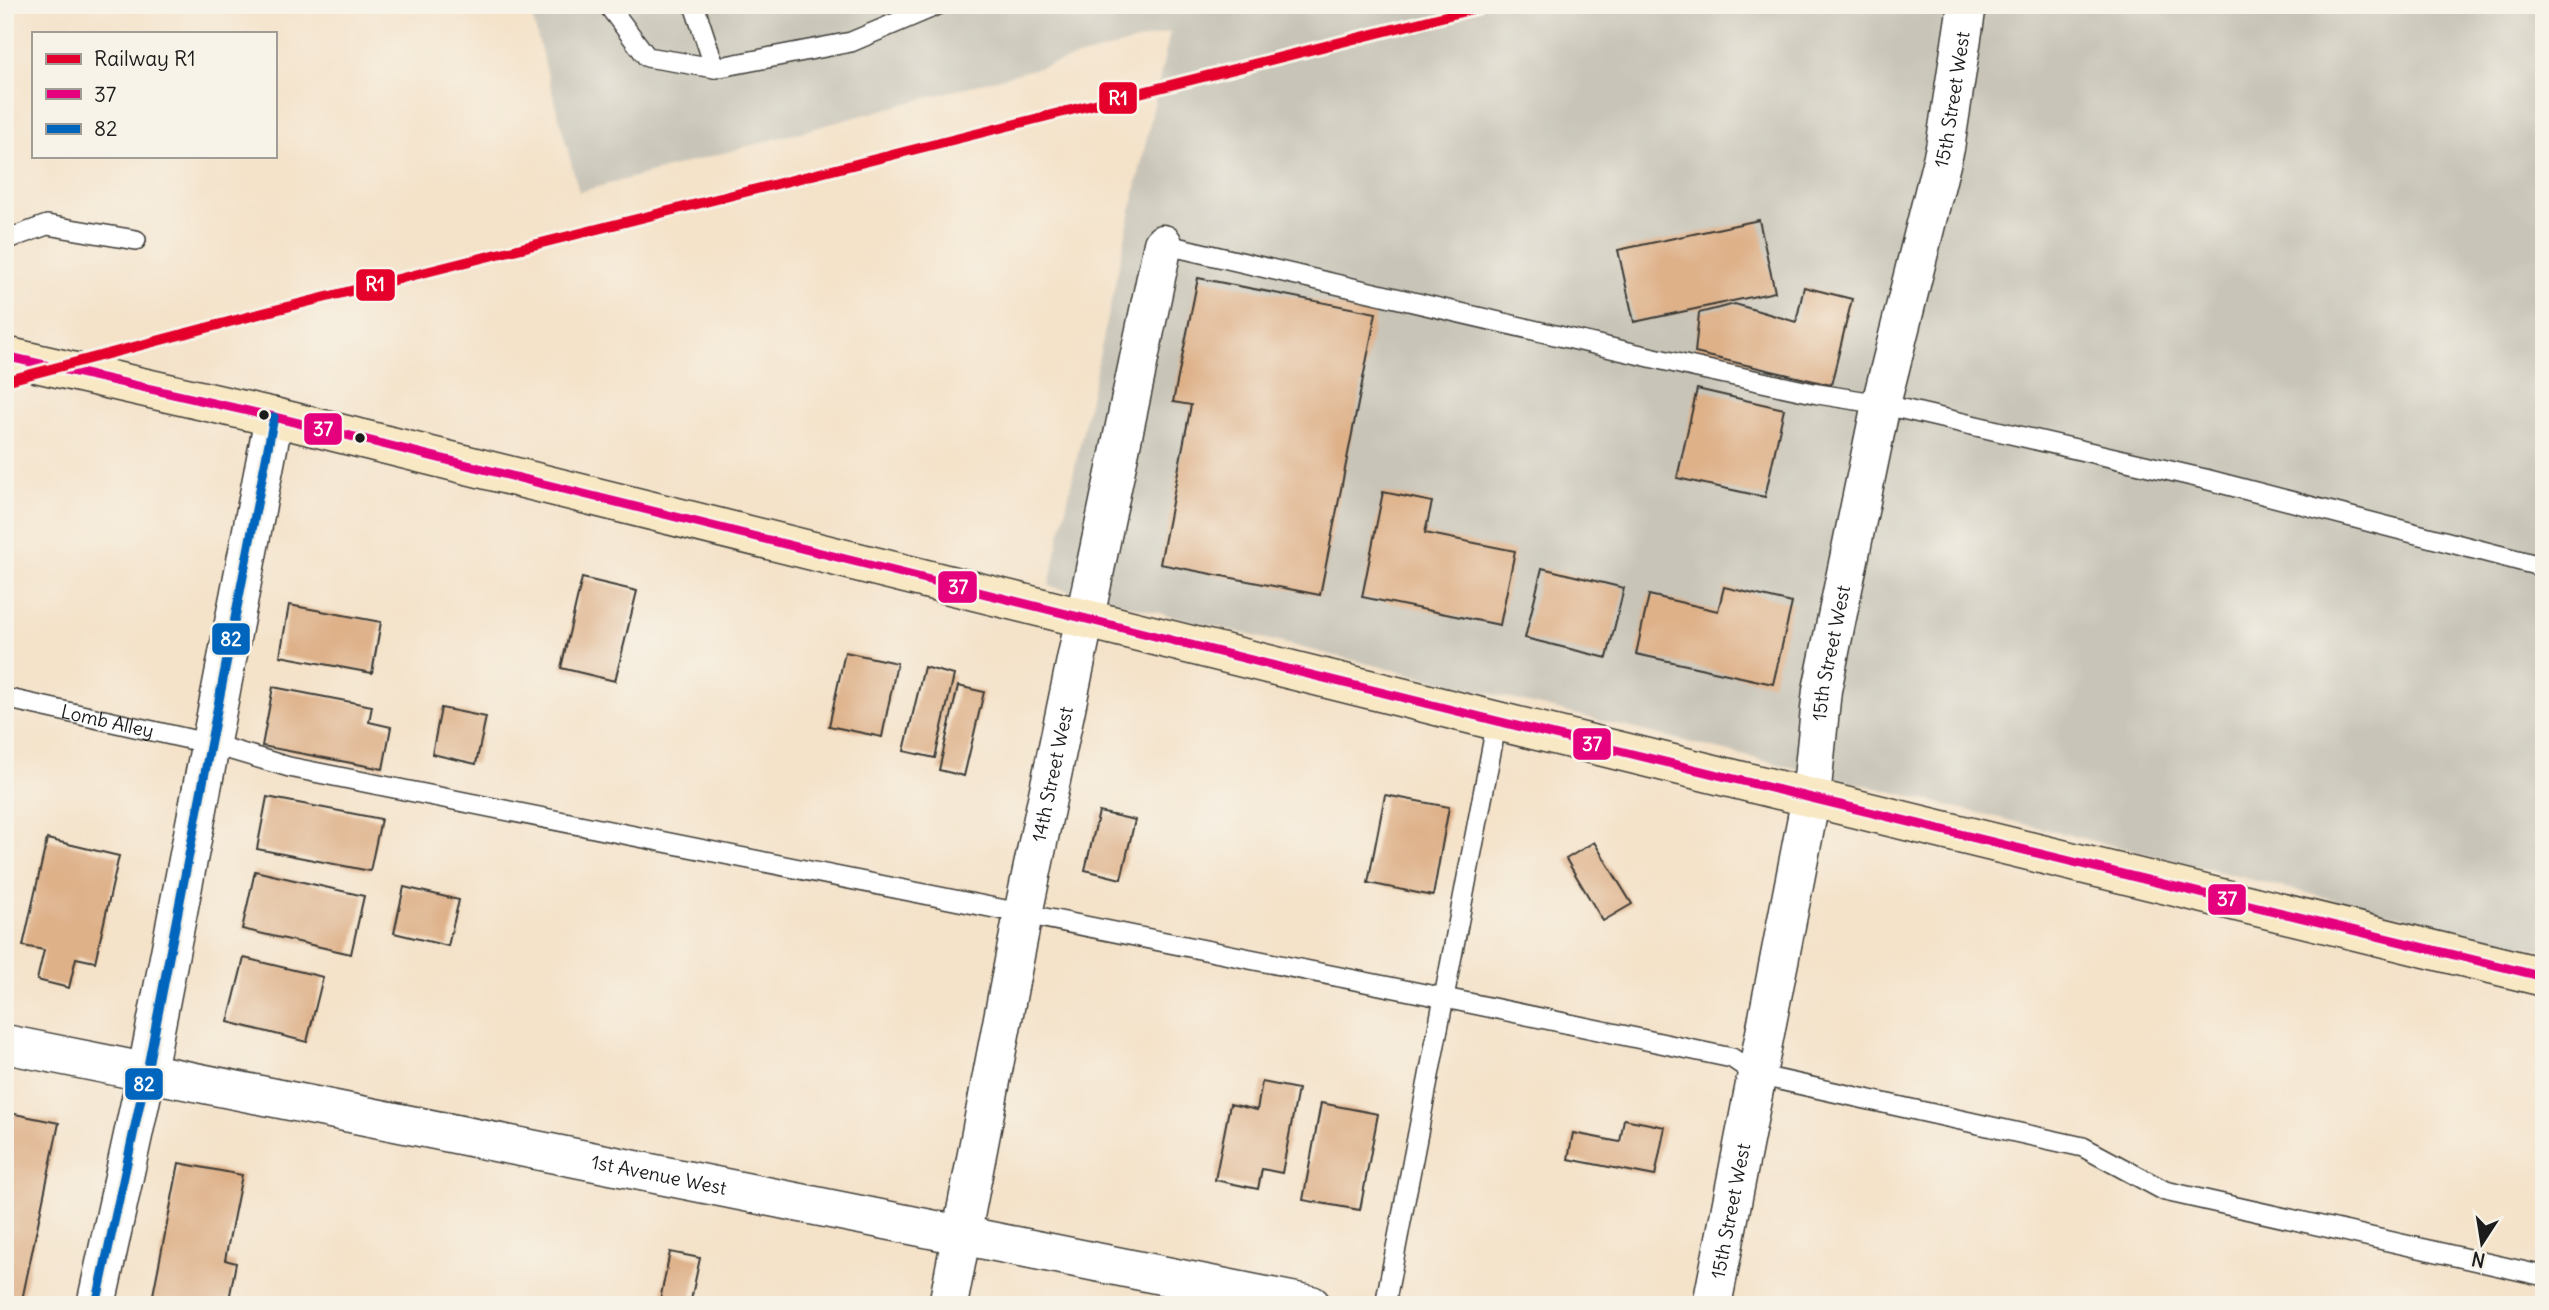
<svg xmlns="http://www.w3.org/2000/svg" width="2549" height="1310" font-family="Delius,sans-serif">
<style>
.industrial{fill:#c8c4b8}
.building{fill:#deb189}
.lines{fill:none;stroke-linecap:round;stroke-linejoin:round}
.service-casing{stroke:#3c3a36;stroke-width:22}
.minor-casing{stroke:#3c3a36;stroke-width:41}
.secondary-casing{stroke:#3c3a36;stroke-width:41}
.service{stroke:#fff;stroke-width:19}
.minor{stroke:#fff;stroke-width:38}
.secondary{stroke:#f8e8c3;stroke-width:38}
.bus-1-casing{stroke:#f7f3e8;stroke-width:14}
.bus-2-casing{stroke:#f7f3e8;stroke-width:14}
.bus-1{stroke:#e5007d;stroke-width:9}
.bus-2{stroke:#0065bd;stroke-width:9}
.rail-1-casing{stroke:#f7f3e8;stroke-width:16}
.rail-1{stroke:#e4002b;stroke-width:10}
.bus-dot{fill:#1c1c1c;stroke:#f7f3e8;stroke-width:2.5}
.labels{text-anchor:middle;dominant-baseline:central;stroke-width:5;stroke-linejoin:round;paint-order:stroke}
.street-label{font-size:19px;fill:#1c1c1c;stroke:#f7f3e8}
.line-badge{stroke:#f7f3e8;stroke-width:2.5}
.badge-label{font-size:19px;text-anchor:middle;font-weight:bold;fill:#fff}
</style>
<rect width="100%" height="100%" fill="#f7f3e8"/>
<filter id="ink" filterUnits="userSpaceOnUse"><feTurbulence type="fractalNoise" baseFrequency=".0143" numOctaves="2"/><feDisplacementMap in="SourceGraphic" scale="14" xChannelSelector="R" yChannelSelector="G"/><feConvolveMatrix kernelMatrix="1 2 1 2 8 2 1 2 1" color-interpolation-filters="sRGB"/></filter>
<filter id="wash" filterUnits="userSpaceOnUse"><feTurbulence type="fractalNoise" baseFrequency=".00686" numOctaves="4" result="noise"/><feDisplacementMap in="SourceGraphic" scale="28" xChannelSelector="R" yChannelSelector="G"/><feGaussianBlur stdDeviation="1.57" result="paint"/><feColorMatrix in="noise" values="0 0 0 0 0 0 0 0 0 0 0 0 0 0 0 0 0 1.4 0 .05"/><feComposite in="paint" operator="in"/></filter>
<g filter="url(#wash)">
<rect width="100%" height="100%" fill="#f4e2c9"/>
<path class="industrial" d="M 529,5 L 2544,5 L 2544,951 L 1049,586 L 1170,32 L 579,192 Z"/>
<g id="blocks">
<path class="building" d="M 1759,220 L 1775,292 L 1634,322 L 1618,250 Z
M 1198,278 L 1376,313 L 1320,595 L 1160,564 L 1191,405 L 1173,402 Z
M 1804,287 L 1852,299 L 1831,385 L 1695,353 L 1699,313 L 1735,304 L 1796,322 Z
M 1697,389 L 1784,409 L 1765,497 L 1677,478 Z
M 1383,492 L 1432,502 L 1425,533 L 1515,551 L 1500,625 L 1362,597 Z
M 1542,568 L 1624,588 L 1607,658 L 1525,638 Z
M 582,578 L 637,591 L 615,681 L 561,668 Z
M 1724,587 L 1792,603 L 1773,684 L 1636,654 L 1649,595 L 1718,611 Z
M 289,605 L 381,622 L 372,673 L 280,656 Z
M 845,652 L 897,663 L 882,737 L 829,726 Z
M 924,667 L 954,675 L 935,758 L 904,751 Z
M 958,686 L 984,692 L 964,776 L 939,770 Z
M 273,687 L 372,706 L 369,722 L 391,727 L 383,769 L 262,746 Z
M 441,708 L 486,717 L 476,764 L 432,754 Z
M 1385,795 L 1449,807 L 1433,896 L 1368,883 Z
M 267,797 L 381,819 L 370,871 L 257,849 Z
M 1099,812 L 1135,820 L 1121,879 L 1085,870 Z
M 47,839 L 119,856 L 95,962 L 76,958 L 69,988 L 37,980 L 44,950 L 23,946 Z
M 1594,842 L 1632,904 L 1603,921 L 1566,859 Z
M 255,871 L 364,896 L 351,954 L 242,929 Z
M 404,887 L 459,900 L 448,946 L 394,933 Z
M 244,958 L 323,977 L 307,1042 L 228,1022 Z
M 1262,1082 L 1298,1089 L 1282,1173 L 1262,1169 L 1258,1189 L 1215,1180 L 1230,1104 L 1257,1110 Z
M 1321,1103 L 1378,1114 L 1360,1210 L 1303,1200 Z
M 5,1112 L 59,1123 L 21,1305 L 5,1305 Z
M 1624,1119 L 1665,1127 L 1655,1176 L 1568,1159 L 1573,1133 L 1620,1142 Z
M 179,1163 L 242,1175 L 225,1260 L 236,1263 L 228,1305 L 151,1305 Z
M 670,1252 L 700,1258 L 690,1305 L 659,1305 Z"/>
</g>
</g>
<g filter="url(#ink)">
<use href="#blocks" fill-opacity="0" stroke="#3c3a36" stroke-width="2"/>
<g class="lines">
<g class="service-casing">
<g id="service">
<path d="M 608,5 L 647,57 L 715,68 L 851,42 L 938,5"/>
<path d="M 694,5 L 715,68"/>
<path d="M 5,240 L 47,225 L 136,240"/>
<path d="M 1163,244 L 1693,367 L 1818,394 L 1881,404 L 2205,479 L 2544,567"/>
<path id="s1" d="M 5,698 L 211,744 L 289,767 L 1445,998 L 1732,1058 L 1757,1075 L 2083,1147 L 2165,1191 L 2544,1276"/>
<path d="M 1385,1305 L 1497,721"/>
</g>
</g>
<g class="minor-casing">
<g id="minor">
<path id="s2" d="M 5,1044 L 1311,1305"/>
<path d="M 96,1305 L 147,1071 L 274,417"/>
<path id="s3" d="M 948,1305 L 1023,914 L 1163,244"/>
<path id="s4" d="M 1712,1305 L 1811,797 L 1822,690 L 1881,404 L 1945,148 L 1967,5"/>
</g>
</g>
<g class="secondary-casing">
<path id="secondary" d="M 5,356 L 274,417 L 1497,721 L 2544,977"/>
</g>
<use href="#service" class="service"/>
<use href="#minor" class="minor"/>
<use href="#secondary" class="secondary"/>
<g class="bus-1-casing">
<path id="bus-1" d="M 5,356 L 274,417 L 1497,721 L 2544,977"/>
</g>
<g class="bus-2-casing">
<path id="bus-2" d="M 96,1305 L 147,1071 L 274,417"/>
</g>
<use href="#bus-1" class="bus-1"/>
<use href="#bus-2" class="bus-2"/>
<g class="rail-1-casing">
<path id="rail-1" d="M 5,381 L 267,312 L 1489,5"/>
</g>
<use href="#rail-1" class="rail-1"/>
</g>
</g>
<g class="bus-dot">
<circle cx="264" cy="415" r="6"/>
<circle cx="360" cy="438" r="6"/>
</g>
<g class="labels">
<g class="street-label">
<text stroke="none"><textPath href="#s4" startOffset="1230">15th Street West</textPath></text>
<text stroke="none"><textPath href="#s4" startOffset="663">15th Street West</textPath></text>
<text stroke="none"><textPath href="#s1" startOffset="105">Lomb Alley</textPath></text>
<text stroke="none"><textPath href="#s3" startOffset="541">14th Street West</textPath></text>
<text stroke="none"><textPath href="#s2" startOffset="667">1st Avenue West</textPath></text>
<text stroke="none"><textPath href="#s4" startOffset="96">15th Street West</textPath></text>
</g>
</g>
<g class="line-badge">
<rect x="1098" y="81" width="40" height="34" rx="7" fill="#e4002b"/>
<rect x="355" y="268" width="41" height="34" rx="7" fill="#e4002b"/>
<rect x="303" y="412" width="40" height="34" rx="7" fill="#e5007d"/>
<rect x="937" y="570" width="41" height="34" rx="7" fill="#e5007d"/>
<rect x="211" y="622" width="40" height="34" rx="7" fill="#0065bd"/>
<rect x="1572" y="727" width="40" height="34" rx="7" fill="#e5007d"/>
<rect x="2207" y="883" width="40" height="33" rx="7" fill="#e5007d"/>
<rect x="124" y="1067" width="40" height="34" rx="7" fill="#0065bd"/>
</g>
<g class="badge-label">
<text x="1118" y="105">R1</text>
<text x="375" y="291">R1</text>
<text x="323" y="436">37</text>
<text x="958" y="594">37</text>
<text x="231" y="646">82</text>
<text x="1592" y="751">37</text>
<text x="2227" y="906">37</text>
<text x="144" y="1091">82</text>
</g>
<rect width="2549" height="1310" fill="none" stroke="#f7f3e8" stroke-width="28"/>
<rect x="32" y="32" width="245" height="126" fill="#f7f3e8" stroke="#9f9d96" stroke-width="2"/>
<rect x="46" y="54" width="35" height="10" fill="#e4002b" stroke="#9f9d96" stroke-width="2"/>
<text x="94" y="66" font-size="21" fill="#1c1c1c">Railway R1</text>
<rect x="46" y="89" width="35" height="10" fill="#e5007d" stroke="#9f9d96" stroke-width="2"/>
<text x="94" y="102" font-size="21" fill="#1c1c1c">37</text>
<rect x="46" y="124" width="35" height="10" fill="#0065bd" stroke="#9f9d96" stroke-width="2"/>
<text x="94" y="136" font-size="21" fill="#1c1c1c">82</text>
<g transform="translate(2482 1243) rotate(192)" stroke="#f7f3e8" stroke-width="5" paint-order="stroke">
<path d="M0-5L12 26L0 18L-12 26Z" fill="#1c1c1c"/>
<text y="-10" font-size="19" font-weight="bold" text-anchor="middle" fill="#1c1c1c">N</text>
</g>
</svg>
